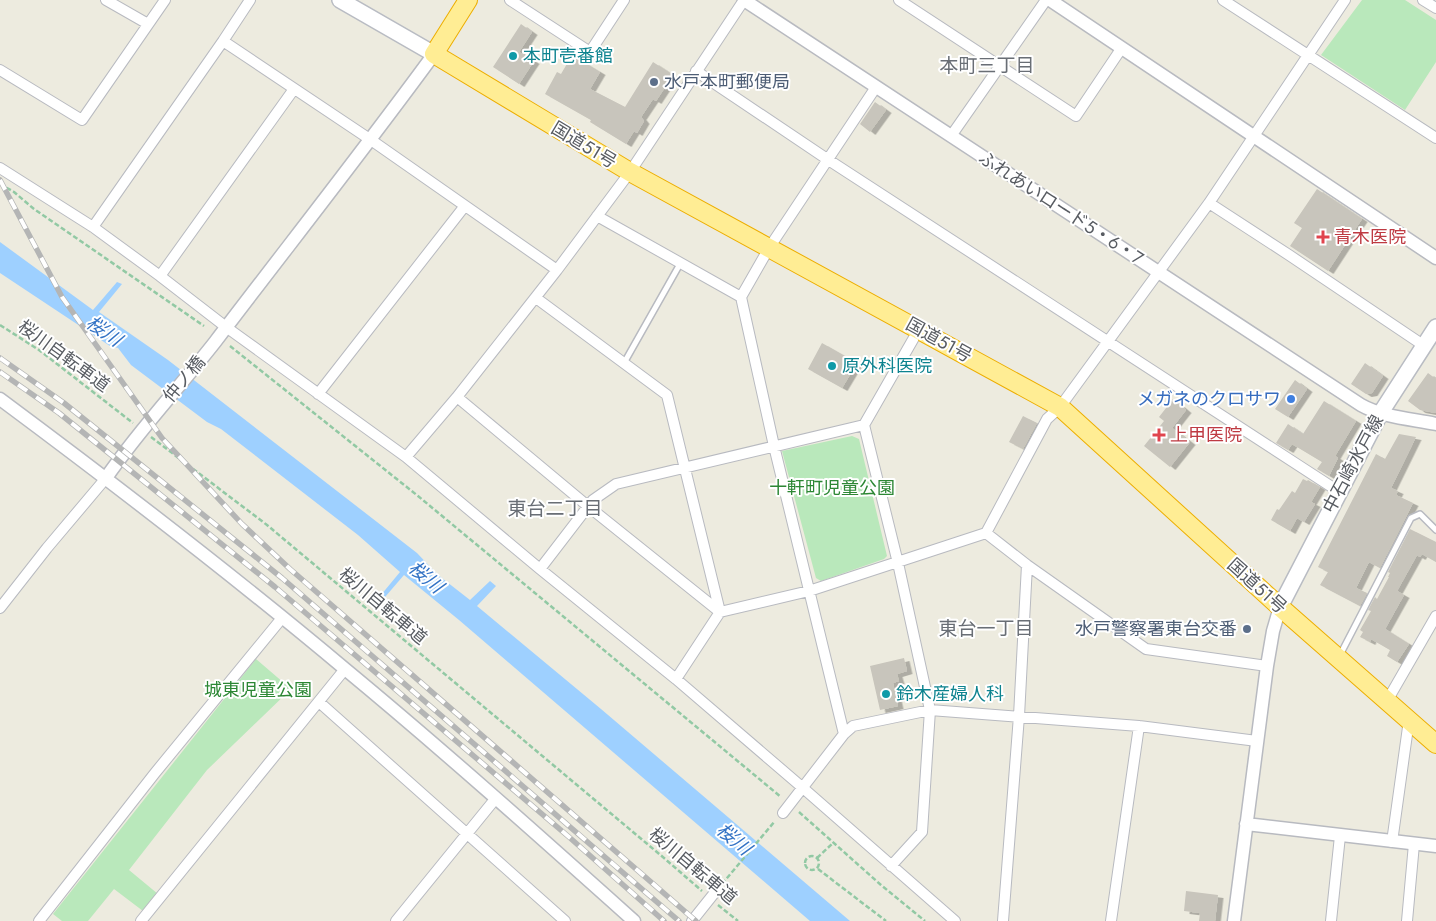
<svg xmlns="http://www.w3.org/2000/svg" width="1436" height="921" font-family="Jost,'Noto Sans JP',sans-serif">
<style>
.green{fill:#b9e8bb}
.water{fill:#9ed0ff}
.building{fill:#c8c5bc;filter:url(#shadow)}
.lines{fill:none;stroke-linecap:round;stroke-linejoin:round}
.service-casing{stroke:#b8bac0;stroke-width:8}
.minor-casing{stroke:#b8bac0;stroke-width:12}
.tertiary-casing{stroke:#b8bac0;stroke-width:15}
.secondary-casing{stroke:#b9bcc3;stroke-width:18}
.trunk-casing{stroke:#edae00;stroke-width:20}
.path{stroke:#92c9a4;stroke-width:2.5;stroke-dasharray:5 2.5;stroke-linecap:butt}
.service{stroke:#fff;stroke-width:5}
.minor{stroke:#fff;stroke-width:10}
.tertiary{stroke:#fff;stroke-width:12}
.secondary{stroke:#fff;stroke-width:15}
.trunk{stroke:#ffed94;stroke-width:18}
.rail-casing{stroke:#b4b5b5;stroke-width:5.5}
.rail{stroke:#fff;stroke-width:4;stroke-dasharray:11;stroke-linecap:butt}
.culture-dot{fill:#0f9aa8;stroke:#fff;stroke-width:2}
.service-dot{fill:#5c6f8a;stroke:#fff;stroke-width:2}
.health-dot{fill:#e0444e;stroke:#fff;stroke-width:2}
.shop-dot{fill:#3f7fe0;stroke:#fff;stroke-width:2}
.labels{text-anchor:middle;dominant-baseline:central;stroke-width:4;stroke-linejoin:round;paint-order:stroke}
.culture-label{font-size:18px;fill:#0d838f;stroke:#fff;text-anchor:start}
.service-label{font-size:18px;fill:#4e5e75;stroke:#fff;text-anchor:start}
.street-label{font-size:18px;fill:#585c62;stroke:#fff}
.health-label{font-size:18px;fill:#be3a42;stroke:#fff;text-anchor:start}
.shop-label{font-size:18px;fill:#366cbe;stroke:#fff;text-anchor:end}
.park-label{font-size:18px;fill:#2c8734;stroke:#fff}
.neighbourhood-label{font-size:19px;fill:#696e75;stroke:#fff}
.water-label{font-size:19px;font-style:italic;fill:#3373c5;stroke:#fff}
</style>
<defs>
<filter id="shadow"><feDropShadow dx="5.5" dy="3" stdDeviation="0" flood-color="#0004"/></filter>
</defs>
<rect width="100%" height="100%" fill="#edebdf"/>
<path class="green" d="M 1362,0 L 1405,0 L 1436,20 L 1436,62 L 1405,110 L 1321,55 Z
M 852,436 L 859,439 L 887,556 L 884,559 L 821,581 L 816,578 L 782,451 Z
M 256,659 L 291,689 L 207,770 L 129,870 L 158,894 L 143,911 L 114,889 L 88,921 L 62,921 L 53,914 Z"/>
<path class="water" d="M 0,242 L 93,310 L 117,282 L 122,284 L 99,312 L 168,360 L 417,553 L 438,575 L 470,600 L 490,581 L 496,586 L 477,606 L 601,709 L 850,921 L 810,921 L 459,620 L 404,575 L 379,604 L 376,601 L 400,572 L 358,535 L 221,429 L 207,422 L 131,365 L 118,348 L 110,346 L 0,273 Z"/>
<path class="building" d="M 521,24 L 532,32 L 519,52 L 534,61 L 519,84 L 493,67 Z
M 577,58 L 600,72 L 590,89 L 625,107 L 653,62 L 673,75 L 656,101 L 653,99 L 641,117 L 644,121 L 637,133 L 634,131 L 626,144 L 590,122 L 591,120 L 545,94 L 557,72 L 561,74 L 568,62 L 571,63 L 573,59 L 576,60 Z
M 875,102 L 886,110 L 870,132 L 860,124 Z
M 1317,189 L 1362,219 L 1328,271 L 1290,246 L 1302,228 L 1294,223 Z
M 822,343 L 857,363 L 842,388 L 808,369 Z
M 1365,363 L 1383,376 L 1372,393 L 1366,394 L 1351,384 Z
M 1428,373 L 1436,379 L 1436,413 L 1420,410 L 1408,401 Z
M 1295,380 L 1307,389 L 1288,417 L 1275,409 Z
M 1173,399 L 1186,410 L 1172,428 L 1190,442 L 1170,467 L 1144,446 L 1164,421 L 1159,417 Z
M 1324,401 L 1356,421 L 1335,456 L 1338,458 L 1329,476 L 1317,469 L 1322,462 L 1292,444 L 1288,450 L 1276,443 L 1288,424 L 1303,434 Z
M 1023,416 L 1037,423 L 1023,449 L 1009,442 Z
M 1399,434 L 1416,437 L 1391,488 L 1398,491 L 1396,495 L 1413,503 L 1380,568 L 1369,562 L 1356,588 L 1367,593 L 1360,606 L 1320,585 L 1328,572 L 1318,567 L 1376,454 L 1385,459 Z
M 1303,479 L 1307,481 L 1308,480 L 1320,487 L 1311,502 L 1315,504 L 1304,522 L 1297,518 L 1290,531 L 1271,520 L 1277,509 L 1279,510 L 1292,491 L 1295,493 Z
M 1410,529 L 1436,542 L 1436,562 L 1422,554 L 1420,557 L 1417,555 L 1397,591 L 1404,595 L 1385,629 L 1409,644 L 1397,662 L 1387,656 L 1390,650 L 1371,639 L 1370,642 L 1360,637 L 1363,632 L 1360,630 L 1371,611 L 1368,610 L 1375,597 L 1377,599 L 1389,577 L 1388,577 L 1390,573 L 1388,572 Z
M 904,658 L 907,671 L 897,674 L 899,681 L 893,683 L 898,706 L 880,710 L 870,666 Z
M 1186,891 L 1218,895 L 1215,921 L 1199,921 L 1200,913 L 1184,911 Z"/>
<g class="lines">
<g class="service-casing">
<path id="service" d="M 624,363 L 680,264
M 1340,655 L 1411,518 L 1420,514 L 1436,530"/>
</g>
<g class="minor-casing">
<path id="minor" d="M 106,0 L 148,24
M 510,0 L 590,52 L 624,0
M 899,0 L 1076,116 L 1121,49
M 1223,0 L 1436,138
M 1423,0 L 1436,8
M 223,41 L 371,140 L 557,270
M 0,70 L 82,120 L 165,0
M 696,71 L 827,159 L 1338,491
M 951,136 L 1046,0
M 0,168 L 93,227 L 160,276 L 226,327 L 406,457 L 540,569 L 676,679 L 803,788 L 955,921
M 1209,203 L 1289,255 L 1423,345
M 597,216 L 741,297
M 93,227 L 223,41 L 250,0
M 160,276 L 294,89
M 536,298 L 667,395 L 720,612 L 676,679
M 318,394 L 464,207
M 457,397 L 589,507 L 720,612 L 809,591 L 986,533 L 1047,419 L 1060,407 L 1209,203 L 1345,0
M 406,457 L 457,397 L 557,270 L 630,172 L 744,0
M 986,533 L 1027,565 L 1146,649 L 1267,666
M 540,569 L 593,500 L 616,484 L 864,425
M 0,608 L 47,548 L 106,478
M 1387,701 L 1436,616
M 319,702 L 565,921
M 844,734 L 853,726 L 930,710 L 1139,726 L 1257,741
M 783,813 L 844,734 L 774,446 L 741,297 L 769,248 L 876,87
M 1392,842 L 1409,720
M 891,866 L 922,832 L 930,710 L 898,563 L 864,425 L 919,329
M 39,921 L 155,773 L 282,618
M 141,921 L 345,669
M 396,921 L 496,798
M 692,921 L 716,891
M 1003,921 L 1019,716 L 1027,565
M 1111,921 L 1139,726
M 1331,921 L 1340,836
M 1407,921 L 1414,844"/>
</g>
<g class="tertiary-casing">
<path id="tertiary" d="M 744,0 L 1361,405 C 1382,417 1412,419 1436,424
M 1050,0 L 1436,258
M 0,399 C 117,486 233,575 345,669 C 443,750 539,836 634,921
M 106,478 C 139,430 179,388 215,342 C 288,246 363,151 434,54
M 1246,824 L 1436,846
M 1234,921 L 1267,666 L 1273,631 L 1280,607"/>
</g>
<g class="secondary-casing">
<path id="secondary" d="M 340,0 L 434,54
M 1280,607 L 1380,414 L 1436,327"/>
</g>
<g class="trunk-casing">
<path id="trunk" d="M 468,0 L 434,54 L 630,172 L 1060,407 L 1280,607 L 1436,744"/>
</g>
<path class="path" d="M 0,184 L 14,192 L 34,209 L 204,326
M 0,325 L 39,350 L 133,423
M 230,346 L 418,496 L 781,797
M 151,437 L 267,525 L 664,858 L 702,891
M 799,812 L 881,885 L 925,921
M805 863a7 7 0 1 1 14 0a7 7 0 1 1-14 0Z
M 817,858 L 833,843
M 818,869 L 886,921
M 722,884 L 775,821
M 718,905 L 738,921"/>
<use href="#service" class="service"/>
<use href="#minor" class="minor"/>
<use href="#tertiary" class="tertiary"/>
<use href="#secondary" class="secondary"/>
<use href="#trunk" class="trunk"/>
<g class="rail-casing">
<path id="rail" d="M 0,180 L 62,297 L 162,438 L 242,524 L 290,569 L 696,921
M 0,358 L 64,403 L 282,578 L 679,921
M 0,372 L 59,413 L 275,587 L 569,837 L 664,921"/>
</g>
<use href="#rail" class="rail"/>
</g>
<g class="culture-dot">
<circle cx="513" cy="56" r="5"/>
<circle cx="832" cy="366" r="5"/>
<circle cx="886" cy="694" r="5"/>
</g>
<g class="service-dot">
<circle cx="654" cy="82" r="5"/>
<circle cx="1247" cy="629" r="5"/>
</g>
<g class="health-dot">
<path d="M1320.5 229.5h5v5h5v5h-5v5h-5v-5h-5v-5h5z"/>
<path d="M1156.5 427.5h5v5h5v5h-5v5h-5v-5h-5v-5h5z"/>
</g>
<circle class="shop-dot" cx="1291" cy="399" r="5"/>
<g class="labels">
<g class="culture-label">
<text x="523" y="56">本町壱番館</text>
<text x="842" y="366">原外科医院</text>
<text x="896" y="694">鈴木産婦人科</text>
</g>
<g class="service-label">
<text x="664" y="82">水戸本町郵便局</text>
<text x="1237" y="629" text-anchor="end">水戸警察署東台交番</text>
</g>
<g class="street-label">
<text transform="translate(584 145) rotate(31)">国道51号</text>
<text transform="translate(1061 208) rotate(33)">ふれあいロード5・6・7</text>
<text transform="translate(939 340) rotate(29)">国道51号</text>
<text transform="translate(64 356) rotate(36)">桜川自転車道</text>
<text transform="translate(184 379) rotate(-50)">仲ノ橋</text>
<text transform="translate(1353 464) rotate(-62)">中石崎水戸線</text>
<text transform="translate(1257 586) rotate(42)">国道51号</text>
<text transform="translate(383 606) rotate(40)">桜川自転車道</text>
<text transform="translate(693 866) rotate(40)">桜川自転車道</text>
</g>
<g class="health-label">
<text x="1334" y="237">青木医院</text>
<text x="1170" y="435">上甲医院</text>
</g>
<g class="shop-label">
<text x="1281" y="399">メガネのクロサワ</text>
</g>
<g class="park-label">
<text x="832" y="488">十軒町児童公園</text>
<text x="258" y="690">城東児童公園</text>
</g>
<g class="neighbourhood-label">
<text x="987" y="65">本町三丁目</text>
<text x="555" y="508">東台二丁目</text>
<text x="986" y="628">東台一丁目</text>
</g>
<g class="water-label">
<text transform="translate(104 331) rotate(35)">桜川</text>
<text transform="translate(426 577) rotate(40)">桜川</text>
<text transform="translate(734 839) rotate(40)">桜川</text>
</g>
</g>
</svg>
